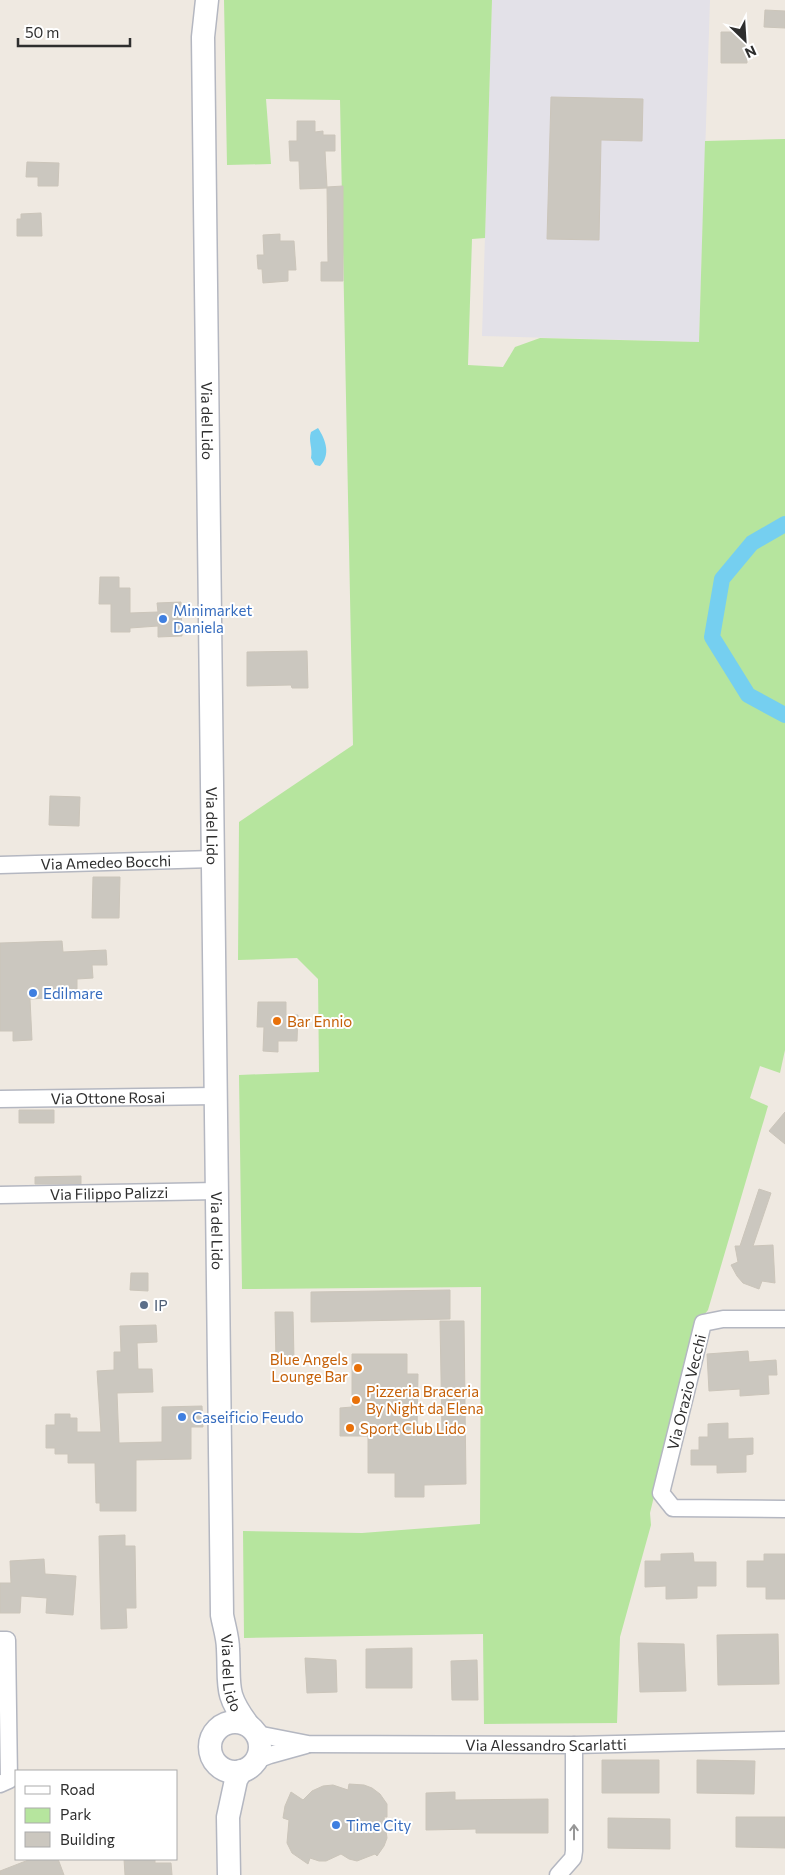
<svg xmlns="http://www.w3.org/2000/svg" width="785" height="1875" font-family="Commissioner,sans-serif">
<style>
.industrial{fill:#e3e1e8}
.green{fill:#b6e59e}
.water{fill:#75cff0}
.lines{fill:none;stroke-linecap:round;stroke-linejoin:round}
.canal{stroke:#75cff0;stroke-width:16}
.building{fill:#cbc7bf;stroke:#cbc5ba}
.street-casing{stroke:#b4b7c1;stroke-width:19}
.secondary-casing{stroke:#b4b7c1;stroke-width:25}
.street{stroke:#fff;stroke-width:16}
.secondary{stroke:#fff;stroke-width:22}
.oneway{stroke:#969696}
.shop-dot{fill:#3f7fe0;stroke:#fff;stroke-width:2}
.food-dot{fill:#e8710a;stroke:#fff;stroke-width:2}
.service-dot{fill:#5c6f8a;stroke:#fff;stroke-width:2}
.labels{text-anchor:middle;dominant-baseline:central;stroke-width:4;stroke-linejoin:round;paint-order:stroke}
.street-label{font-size:15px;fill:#2e2e2e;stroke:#fff}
.shop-label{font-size:15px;fill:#366cbe;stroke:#fff;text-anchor:start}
.food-label{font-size:15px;fill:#c56008;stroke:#fff;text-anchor:start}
.service-label{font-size:15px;fill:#4e5e75;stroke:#fff;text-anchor:start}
</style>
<rect width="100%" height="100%" fill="#efe9e1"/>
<path class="industrial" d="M 492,0 L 710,0 L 699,342 L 482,336 Z"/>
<path class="green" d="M 224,0 L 492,0 L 485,238 L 472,239 L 468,365 L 503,367 L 515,347 L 540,338 L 699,342 L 705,141 L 785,139 L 785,1050 L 780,1073 L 760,1066 L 750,1098 L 768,1106 L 708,1310 L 695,1326 L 650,1513 L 651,1525 L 620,1637 L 617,1723 L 484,1724 L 483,1634 L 244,1638 L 243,1531 L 362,1533 L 480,1524 L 481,1287 L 242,1289 L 239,1075 L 319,1072 L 318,979 L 297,958 L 238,960 L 239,822 L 353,745 L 340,100 L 266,99 L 271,164 L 227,165 Z"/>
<path class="water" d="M 318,428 C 326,440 331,455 320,466 L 315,465 L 311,458 C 313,448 308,441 311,432 Z"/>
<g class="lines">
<path class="canal" d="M 785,524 L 752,543 L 722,579 L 712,637 L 748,695 L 785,715"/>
</g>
<path class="building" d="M 765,10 L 785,11 L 785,28 L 764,27 Z
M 721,32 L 747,32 L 747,63 L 721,63 Z
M 551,97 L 643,99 L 642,141 L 601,140 L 599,240 L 547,239 Z
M 297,121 L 315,121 L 315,132 L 323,131 L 323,135 L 335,135 L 335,151 L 325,151 L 327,187 L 343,186 L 343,281 L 321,281 L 321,262 L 328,262 L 327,188 L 300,189 L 299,161 L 290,161 L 289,141 L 297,141 Z
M 27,162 L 59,163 L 58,186 L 38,186 L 38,177 L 26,177 Z
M 41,213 L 42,236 L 17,236 L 17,219 L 21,219 L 21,214 Z
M 280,234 L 280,241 L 294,241 L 296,270 L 288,270 L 288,281 L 263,283 L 262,269 L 258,269 L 257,255 L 264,255 L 263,235 Z
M 100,577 L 119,577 L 119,588 L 130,588 L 130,613 L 158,612 L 157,603 L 181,602 L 182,636 L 158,637 L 158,626 L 130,628 L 130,632 L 111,632 L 111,604 L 99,604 Z
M 307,651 L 308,688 L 292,688 L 291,685 L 247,686 L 247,652 Z
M 50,796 L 80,797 L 79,826 L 49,825 Z
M 93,877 L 120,877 L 119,918 L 92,918 Z
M 62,941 L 63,952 L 106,950 L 107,965 L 92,965 L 93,978 L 77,979 L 77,989 L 66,989 L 66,997 L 30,999 L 32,1040 L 13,1041 L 13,1031 L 0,1031 L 0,943 Z
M 258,1002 L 286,1002 L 286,1015 L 298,1015 L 297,1041 L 278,1041 L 278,1052 L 263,1051 L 264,1027 L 257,1027 Z
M 19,1110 L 54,1110 L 54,1123 L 19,1123 Z
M 785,1112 L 785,1144 L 769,1131 Z
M 81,1176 L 81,1184 L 35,1184 L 35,1177 Z
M 759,1189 L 771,1193 L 753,1246 L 773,1245 L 775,1283 L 762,1281 L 759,1289 L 743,1283 L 737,1276 L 731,1265 L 738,1262 L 735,1246 L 740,1246 Z
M 131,1273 L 148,1273 L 148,1291 L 130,1290 Z
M 450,1290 L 450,1319 L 311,1322 L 311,1292 Z
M 275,1312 L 293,1312 L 294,1360 L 276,1360 Z
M 440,1321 L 464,1321 L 466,1484 L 424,1485 L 424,1497 L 395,1497 L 395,1473 L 368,1473 L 368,1436 L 340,1436 L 340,1408 L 352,1407 L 352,1354 L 407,1354 L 407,1374 L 418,1374 L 417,1432 L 442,1432 Z
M 156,1325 L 157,1342 L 137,1343 L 138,1369 L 152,1369 L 153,1392 L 117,1393 L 119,1443 L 162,1442 L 162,1407 L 202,1406 L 203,1427 L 191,1427 L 191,1459 L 136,1460 L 136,1511 L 100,1511 L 100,1503 L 96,1503 L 95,1463 L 68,1463 L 68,1454 L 55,1454 L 55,1448 L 46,1448 L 46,1425 L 55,1425 L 55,1414 L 70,1414 L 70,1418 L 77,1418 L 77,1432 L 101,1432 L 97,1371 L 114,1370 L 114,1352 L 121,1352 L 120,1326 Z
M 748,1351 L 749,1362 L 776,1360 L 777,1375 L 768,1375 L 769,1394 L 740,1396 L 740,1389 L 709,1391 L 707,1354 Z
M 728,1423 L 728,1439 L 753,1438 L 753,1454 L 746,1455 L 746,1472 L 717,1473 L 717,1465 L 691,1465 L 691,1450 L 699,1450 L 699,1437 L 708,1437 L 708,1424 Z
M 125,1535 L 125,1546 L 135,1546 L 136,1608 L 126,1608 L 127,1628 L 101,1629 L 99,1536 Z
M 693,1553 L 694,1562 L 716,1562 L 716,1586 L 697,1586 L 697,1598 L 666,1599 L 666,1586 L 645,1587 L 645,1561 L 661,1561 L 661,1554 Z
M 764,1554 L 785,1554 L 785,1599 L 766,1599 L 766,1587 L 747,1587 L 747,1561 L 764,1561 Z
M 44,1559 L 45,1574 L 76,1576 L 73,1615 L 46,1613 L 47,1598 L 21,1596 L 20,1613 L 0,1613 L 0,1583 L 11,1583 L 10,1561 Z
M 778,1634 L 779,1684 L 718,1685 L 717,1635 Z
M 638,1643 L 684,1644 L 686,1691 L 640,1692 Z
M 412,1648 L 412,1688 L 366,1688 L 366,1649 Z
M 305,1658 L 336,1660 L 337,1692 L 307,1693 Z
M 477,1660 L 478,1700 L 452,1700 L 451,1661 Z
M 602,1760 L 659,1760 L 659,1793 L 602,1793 Z
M 697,1760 L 755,1761 L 754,1794 L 697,1793 Z
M 349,1784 L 364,1785 L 372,1788 L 380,1794 L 387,1804 L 387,1817 L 384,1817 L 387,1838 L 384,1846 L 377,1856 L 375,1854 L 357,1861 L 349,1859 L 341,1854 L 326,1861 L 319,1861 L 310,1858 L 308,1864 L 292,1853 L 287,1843 L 289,1820 L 283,1818 L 285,1806 L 291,1792 L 303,1800 L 312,1791 L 323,1786 L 333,1785 L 348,1790 Z
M 455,1792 L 455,1800 L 548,1799 L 548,1833 L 476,1833 L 476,1829 L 426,1830 L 426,1793 Z
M 736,1817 L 785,1817 L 785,1848 L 736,1847 Z
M 608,1818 L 670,1819 L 670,1849 L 608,1848 Z
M 31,1859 L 58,1859 L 64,1875 L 0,1875 L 0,1871 Z
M 124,1859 L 155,1859 L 155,1863 L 171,1863 L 172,1875 L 125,1875 Z"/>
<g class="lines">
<g class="street-casing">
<g id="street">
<path id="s1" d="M 0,865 L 213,859"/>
<path id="s2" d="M 0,1099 L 215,1096"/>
<path id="s3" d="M 0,1195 L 217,1191"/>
<path d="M 785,1319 L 723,1319 L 703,1323 L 661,1493 L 673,1508 L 785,1509"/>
<path d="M 0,1640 L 7,1640 L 9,1780 L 0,1784"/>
<path id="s4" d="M 257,1734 L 308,1744 L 574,1745 L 785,1740"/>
<path d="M 257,1760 L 270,1755 L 306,1745"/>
<path d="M 558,1875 L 573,1858 L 574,1851 L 574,1745"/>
</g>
</g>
<g class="secondary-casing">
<g id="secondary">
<path id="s5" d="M 207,0 L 203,37 L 222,1615 C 224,1626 228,1638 228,1649 C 230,1687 224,1693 248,1725"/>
<circle cx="235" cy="1747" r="25"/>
<path d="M 229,1875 L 228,1817 L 236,1780 L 241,1771"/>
</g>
</g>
<use href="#street" class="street"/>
<use href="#secondary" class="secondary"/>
</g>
<defs><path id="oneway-shaft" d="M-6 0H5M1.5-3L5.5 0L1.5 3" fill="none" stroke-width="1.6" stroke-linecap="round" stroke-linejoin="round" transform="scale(1.25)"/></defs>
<use class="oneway" href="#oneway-shaft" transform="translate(574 1832) rotate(-90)"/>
<g class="shop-dot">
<circle cx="163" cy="619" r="5"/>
<circle cx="33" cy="993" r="5"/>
<circle cx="182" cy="1417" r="5"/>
<circle cx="336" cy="1825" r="5"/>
</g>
<g class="food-dot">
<circle cx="277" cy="1021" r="5"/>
<circle cx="358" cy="1368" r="5"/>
<circle cx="356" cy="1400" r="5"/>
<circle cx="350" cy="1428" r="5"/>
</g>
<circle class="service-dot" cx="144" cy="1305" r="5"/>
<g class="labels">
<g class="street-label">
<text stroke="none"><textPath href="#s5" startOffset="421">Via del Lido</textPath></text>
<text stroke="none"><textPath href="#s5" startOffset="826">Via del Lido</textPath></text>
<text stroke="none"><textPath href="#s1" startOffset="106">Via Amedeo Bocchi</textPath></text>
<text stroke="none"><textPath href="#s2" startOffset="108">Via Ottone Rosai</textPath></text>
<text stroke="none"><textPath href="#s3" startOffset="109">Via Filippo Palizzi</textPath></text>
<text stroke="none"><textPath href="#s5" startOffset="1231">Via del Lido</textPath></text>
<text transform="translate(686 1392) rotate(-76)">Via Orazio Vecchi</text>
<text stroke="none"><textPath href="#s5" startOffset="1674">Via del Lido</textPath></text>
<text stroke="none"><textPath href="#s4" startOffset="290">Via Alessandro Scarlatti</textPath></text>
</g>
<g class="shop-label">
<text x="173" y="610">Minimarket<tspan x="173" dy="17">Daniela</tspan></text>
<text x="43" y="993">Edilmare</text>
<text x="192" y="1417">Caseificio Feudo</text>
<text x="346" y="1825">Time City</text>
</g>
<g class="food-label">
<text x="287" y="1021">Bar Ennio</text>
<text x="348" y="1359" text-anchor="end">Blue Angels<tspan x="348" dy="17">Lounge Bar</tspan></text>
<text x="366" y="1391">Pizzeria Braceria<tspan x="366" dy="17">By Night da Elena</tspan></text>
<text x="360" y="1428">Sport Club Lido</text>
</g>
<g class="service-label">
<text x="154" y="1305">IP</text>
</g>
</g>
<rect x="15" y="1770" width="162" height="90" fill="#ffffff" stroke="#ababab"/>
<rect x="25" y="1786" width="25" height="8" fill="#ffffff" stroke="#ababab"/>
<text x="60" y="1795" font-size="15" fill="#2e2e2e">Road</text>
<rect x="25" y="1808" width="25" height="15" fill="#b6e59e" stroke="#ababab"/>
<text x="60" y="1820" font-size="15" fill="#2e2e2e">Park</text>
<rect x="25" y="1832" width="25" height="15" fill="#cbc7bf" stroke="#ababab"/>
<text x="60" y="1845" font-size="15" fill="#2e2e2e">Building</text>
<g transform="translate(745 40) rotate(155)" stroke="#ffffff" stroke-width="4" paint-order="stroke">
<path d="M0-4L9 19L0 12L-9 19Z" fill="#2e2e2e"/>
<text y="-8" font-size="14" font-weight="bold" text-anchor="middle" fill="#2e2e2e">N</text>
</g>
<path d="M18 38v8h112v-8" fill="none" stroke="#2e2e2e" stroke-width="2.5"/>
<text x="25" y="38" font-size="15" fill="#2e2e2e" stroke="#ffffff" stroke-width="4" paint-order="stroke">50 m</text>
</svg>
